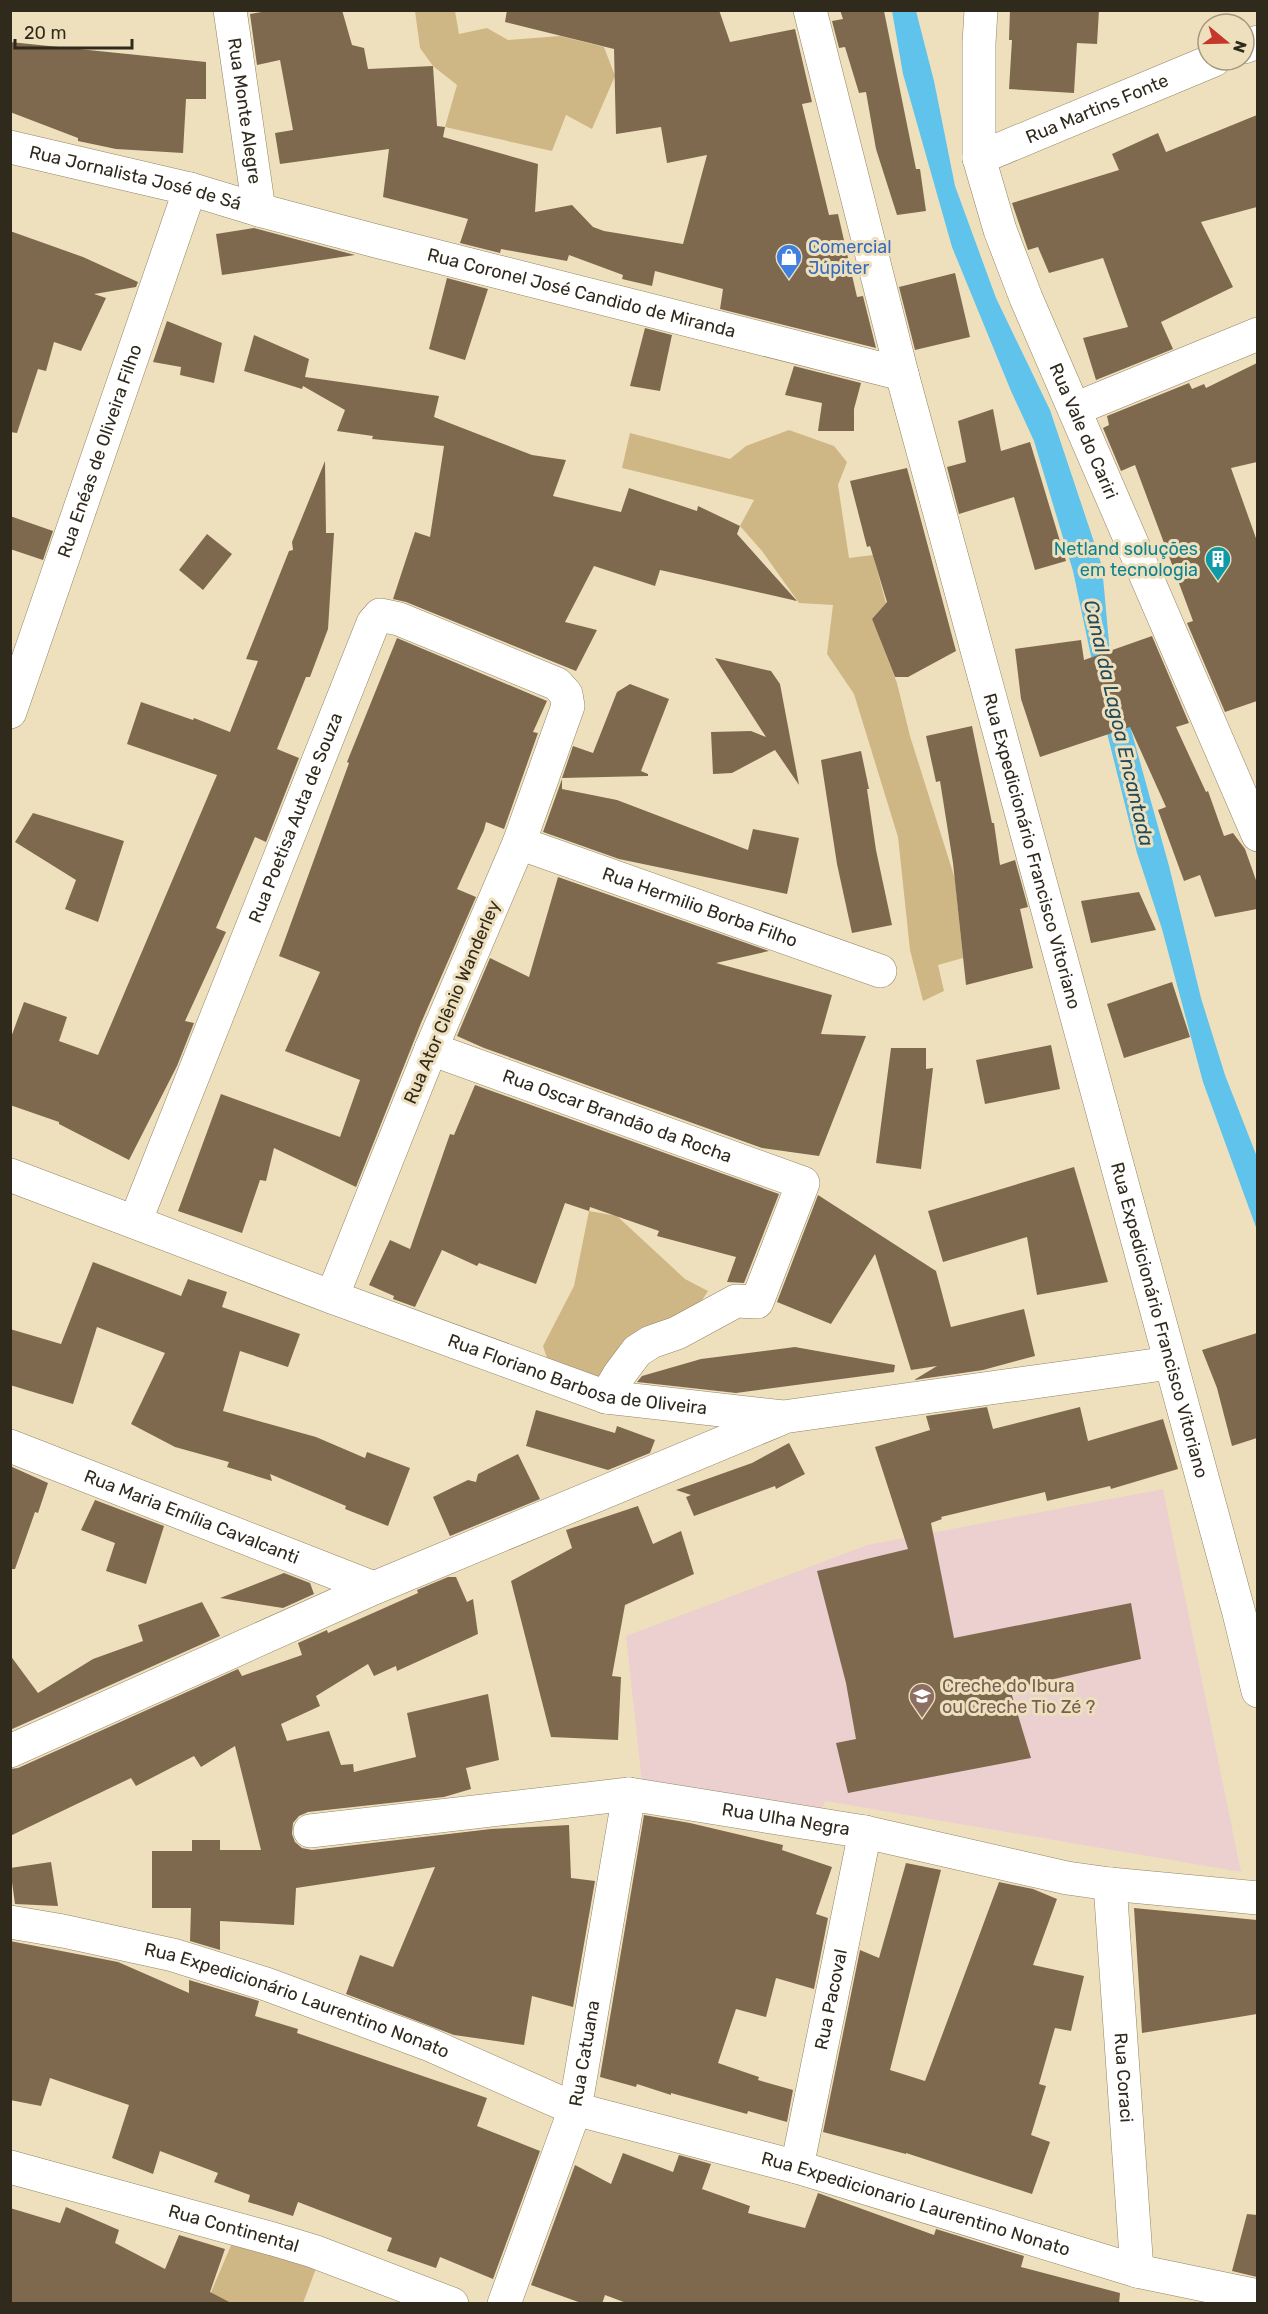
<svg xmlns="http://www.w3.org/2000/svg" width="1268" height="2314" font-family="Rubik,sans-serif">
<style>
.education{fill:#ebd0cf}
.green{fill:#ceb784}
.water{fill:#5fc3eb}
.building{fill:#7f694e}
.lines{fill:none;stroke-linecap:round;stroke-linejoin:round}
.minor-casing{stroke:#928464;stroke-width:34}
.tertiary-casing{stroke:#928464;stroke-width:34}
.secondary-casing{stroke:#928464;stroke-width:34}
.minor{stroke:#fff;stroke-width:33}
.tertiary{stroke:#fff;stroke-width:33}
.secondary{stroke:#fff;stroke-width:33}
.labels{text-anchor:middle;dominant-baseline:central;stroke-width:6;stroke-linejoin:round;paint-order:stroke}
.street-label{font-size:18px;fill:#302a1d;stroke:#efe0bd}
.shop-label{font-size:18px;fill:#366cbe;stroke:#efe0bd;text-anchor:start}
.culture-label{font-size:18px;fill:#0d838f;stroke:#efe0bd;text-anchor:end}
.education-label{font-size:18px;fill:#785e54;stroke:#efe0bd;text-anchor:start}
.water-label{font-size:20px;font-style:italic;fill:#204b5c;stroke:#efe0bd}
</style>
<rect width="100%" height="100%" fill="#efe0bd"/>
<path class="education" d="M 1163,1489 L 1241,1872 L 825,1801 L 817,1823 L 644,1802 L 626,1636 L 867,1545 Z"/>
<path class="green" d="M 415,11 L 455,11 L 459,34 L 487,28 L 508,40 L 560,36 L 604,47 L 615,76 L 592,129 L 566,115 L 552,151 L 445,127 L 457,85 L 433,66 L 420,48 Z
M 789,430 L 834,446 L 847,462 L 838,485 L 849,558 L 873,555 L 886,603 L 872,619 L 897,683 L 910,736 L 955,879 L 963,958 L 938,965 L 944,991 L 923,1001 L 910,950 L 898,837 L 854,694 L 827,654 L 833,605 L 799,603 L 762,551 L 740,526 L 754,500 L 622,468 L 630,433 L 730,459 L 746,446 Z
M 589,1211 L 617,1216 L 685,1279 L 708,1291 L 699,1305 L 601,1384 L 550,1367 L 543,1346 L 574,1286 Z
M 232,2243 L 317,2266 L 303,2303 L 206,2304 Z"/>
<path class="water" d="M 892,11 L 916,11 L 934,81 L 955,186 L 996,298 L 1050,410 L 1102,566 L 1110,654 L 1169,866 L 1201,998 L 1225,1075 L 1257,1157 L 1257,1230 L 1203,1082 L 1162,929 L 1137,853 L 1108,737 L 1073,571 L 1034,441 L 1011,391 L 952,247 L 903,74 Z"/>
<path class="building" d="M 274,10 L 342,10 L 352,45 L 364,48 L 368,69 L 433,66 L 437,126 L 445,127 L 443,137 L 538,164 L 535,212 L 572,205 L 593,227 L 604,231 L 683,244 L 707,155 L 667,163 L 661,127 L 616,134 L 614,49 L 505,22 L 507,10 L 719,10 L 730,42 L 795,29 L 812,102 L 802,104 L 829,215 L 838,214 L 857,297 L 863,296 L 876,348 L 720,309 L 723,289 L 655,271 L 652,286 L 622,279 L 623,275 L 569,255 L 567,261 L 501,249 L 500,253 L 460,243 L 468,219 L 383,197 L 389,149 L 280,164 L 275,133 L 293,130 L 280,60 L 257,65 L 250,14 Z
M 840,10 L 884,11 L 916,169 L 920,169 L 926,211 L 897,215 L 876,149 L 866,92 L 859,93 L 845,47 L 839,48 L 832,21 L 843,19 Z
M 1010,10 L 1099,10 L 1097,44 L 1077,43 L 1074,93 L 1009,89 L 1012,40 L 1009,40 Z
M 10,42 L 206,62 L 206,99 L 186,99 L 183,153 L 116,149 L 78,141 L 78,138 L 10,112 Z
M 1257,115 L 1257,207 L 1201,222 L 1233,287 L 1161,322 L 1173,349 L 1096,380 L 1083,338 L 1128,327 L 1103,258 L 1049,273 L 1038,247 L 1028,250 L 1012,203 L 1119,170 L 1112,154 L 1158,133 L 1166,152 Z
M 254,228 L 355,255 L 222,275 L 216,234 Z
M 10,231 L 83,257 L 138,282 L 136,287 L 94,294 L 106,298 L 81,351 L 54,342 L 46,371 L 38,369 L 17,433 L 10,432 Z
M 955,273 L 970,337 L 915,350 L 899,287 Z
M 447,278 L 488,289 L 465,360 L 429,349 Z
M 167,321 L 222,343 L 214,383 L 180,375 L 181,367 L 153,362 Z
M 645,328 L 672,335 L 660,391 L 630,386 Z
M 254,335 L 309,359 L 305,377 L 439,396 L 434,417 L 532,455 L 566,460 L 553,496 L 621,512 L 629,488 L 697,511 L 698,506 L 740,526 L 737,534 L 797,601 L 660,570 L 655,586 L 594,566 L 565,622 L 597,630 L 576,671 L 406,602 L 393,599 L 415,532 L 430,537 L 444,446 L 372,439 L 373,436 L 337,431 L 345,410 L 303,386 L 302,389 L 244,371 Z
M 1257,363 L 1257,462 L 1231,468 L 1257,541 L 1257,701 L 1225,712 L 1187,623 L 1193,621 L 1135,465 L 1121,471 L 1103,428 L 1109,425 L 1107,416 L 1189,383 L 1192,389 L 1204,384 L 1206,388 Z
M 794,366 L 861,383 L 854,409 L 854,431 L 818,431 L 822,403 L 785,395 Z
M 993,409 L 1001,451 L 1030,442 L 1066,561 L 1035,570 L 1014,497 L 959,514 L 947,467 L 966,462 L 958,421 Z
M 325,461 L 326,533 L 334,533 L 328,629 L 310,677 L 306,677 L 277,749 L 299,758 L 266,842 L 255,837 L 216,928 L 226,932 L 185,1021 L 194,1023 L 177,1066 L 129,1160 L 59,1124 L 59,1122 L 10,1105 L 10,1040 L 24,1002 L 67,1017 L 59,1041 L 98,1055 L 217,775 L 127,744 L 141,702 L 193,720 L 194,718 L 230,732 L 258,661 L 246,659 L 289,551 L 293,550 L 292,542 Z
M 907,468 L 956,651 L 908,677 L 895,677 L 872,619 L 887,602 L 870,546 L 867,547 L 850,481 Z
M 10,516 L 53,531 L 43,560 L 10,549 Z
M 207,534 L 232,554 L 203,590 L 179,570 Z
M 1152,636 L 1189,723 L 1176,727 L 1206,792 L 1208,791 L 1224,836 L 1233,833 L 1245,849 L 1257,883 L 1257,909 L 1215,917 L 1200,875 L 1184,881 L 1158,810 L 1166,807 L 1130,727 L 1040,757 L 1021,699 L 1015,649 L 1081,640 L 1084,660 Z
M 397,638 L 547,701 L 533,732 L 538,733 L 504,829 L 486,822 L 484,830 L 457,889 L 476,897 L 421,1023 L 356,1187 L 274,1148 L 266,1181 L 260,1180 L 242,1233 L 178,1211 L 221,1094 L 340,1137 L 360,1080 L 285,1051 L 320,972 L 279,956 L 349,763 L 347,762 Z
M 715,658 L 771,671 L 780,684 L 799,785 L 775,750 L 732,773 L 713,774 L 711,732 L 751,731 L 766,737 Z
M 630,684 L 669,699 L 641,771 L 648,774 L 648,776 L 562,778 L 573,746 L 593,753 L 617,692 Z
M 972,726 L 992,823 L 994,823 L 1000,865 L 1015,860 L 1028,907 L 1020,909 L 1033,968 L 966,985 L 953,863 L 940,781 L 936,782 L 926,736 Z
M 861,751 L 869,789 L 867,789 L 876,850 L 892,925 L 852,933 L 837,864 L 821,760 Z
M 562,779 L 562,789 L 617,800 L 748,850 L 753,829 L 799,838 L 787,894 L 619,859 L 543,832 Z
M 33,813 L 124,841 L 98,922 L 65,909 L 76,880 L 15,842 Z
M 558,877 L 769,951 L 716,963 L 832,995 L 821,1034 L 866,1036 L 819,1156 L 762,1148 L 484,1048 L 457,1036 L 490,958 L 529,977 Z
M 1139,892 L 1156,930 L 1091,943 L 1081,901 Z
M 1172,982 L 1190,1037 L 1124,1058 L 1107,1004 Z
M 1051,1045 L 1060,1089 L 985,1104 L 976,1060 Z
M 891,1048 L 926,1048 L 926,1069 L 933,1068 L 921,1169 L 876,1163 Z
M 475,1085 L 779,1194 L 744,1283 L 727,1282 L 736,1257 L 657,1236 L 659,1231 L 590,1207 L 589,1211 L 565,1203 L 536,1284 L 479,1263 L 477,1266 L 442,1250 L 415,1307 L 393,1299 L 394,1296 L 369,1285 L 390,1240 L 410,1249 L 450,1134 L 454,1135 Z
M 1074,1167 L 1108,1282 L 1037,1295 L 1027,1237 L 943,1262 L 928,1211 Z
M 818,1195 L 936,1271 L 951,1327 L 1024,1309 L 1035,1356 L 983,1370 L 914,1380 L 937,1366 L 911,1370 L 875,1254 L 831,1324 L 777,1302 Z
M 93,1262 L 181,1296 L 188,1279 L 227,1292 L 222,1307 L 300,1334 L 288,1367 L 240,1351 L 223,1411 L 316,1437 L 365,1458 L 367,1452 L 410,1468 L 388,1526 L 345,1509 L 346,1506 L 270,1474 L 272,1481 L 227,1467 L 229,1462 L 175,1447 L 131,1424 L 165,1353 L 97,1327 L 73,1404 L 10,1385 L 10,1329 L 61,1344 Z
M 1257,1333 L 1257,1438 L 1232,1446 L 1217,1388 L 1202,1350 Z
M 795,1347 L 895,1365 L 894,1372 L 736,1393 L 637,1382 L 642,1376 L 701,1359 Z
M 987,1407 L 993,1429 L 1080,1407 L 1088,1441 L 1163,1419 L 1178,1469 L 1111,1489 L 1110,1486 L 1047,1501 L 1045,1492 L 941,1517 L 942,1519 L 931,1523 L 954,1638 L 1131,1603 L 1141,1659 L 1010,1689 L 1031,1758 L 848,1793 L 836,1743 L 856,1739 L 846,1683 L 817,1571 L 908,1549 L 875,1447 L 930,1430 L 926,1416 Z
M 536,1410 L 615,1433 L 617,1426 L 655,1440 L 650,1453 L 608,1470 L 526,1446 Z
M 789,1443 L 805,1474 L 776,1489 L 775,1486 L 694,1516 L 686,1497 L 691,1495 L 676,1490 L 752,1463 Z
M 518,1454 L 540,1499 L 450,1536 L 433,1497 L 468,1480 L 476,1482 L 478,1474 Z
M 10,1466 L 48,1483 L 38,1513 L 35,1512 L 15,1569 L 10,1569 Z
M 95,1500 L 164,1526 L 146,1584 L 106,1571 L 115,1543 L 81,1530 Z
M 638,1506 L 653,1544 L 681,1531 L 694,1574 L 625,1605 L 612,1676 L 621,1677 L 618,1740 L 551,1737 L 511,1581 L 572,1548 L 566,1530 Z
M 284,1573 L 310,1583 L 314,1594 L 283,1608 L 220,1598 Z
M 448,1577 L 456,1577 L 467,1602 L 473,1599 L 478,1634 L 397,1671 L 396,1666 L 374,1676 L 368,1664 L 316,1696 L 320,1706 L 281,1724 L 287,1741 L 329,1731 L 341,1765 L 353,1764 L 354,1772 L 416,1757 L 407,1713 L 488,1694 L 499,1760 L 466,1768 L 471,1789 L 444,1797 L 308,1812 L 299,1816 L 293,1823 L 292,1834 L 295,1842 L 302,1848 L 312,1850 L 491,1829 L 569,1825 L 571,1878 L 595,1881 L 573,2007 L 532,1996 L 524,2045 L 454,2035 L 346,1994 L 360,1955 L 393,1967 L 435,1867 L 296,1888 L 294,1925 L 220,1921 L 220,1950 L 190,1941 L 191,1908 L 152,1908 L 152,1851 L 192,1851 L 192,1840 L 220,1840 L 220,1850 L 261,1850 L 235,1746 L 201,1767 L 194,1756 L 136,1786 L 131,1778 L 10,1836 L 10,1769 L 18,1768 L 238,1669 L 242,1676 L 302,1655 L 298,1643 L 327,1630 L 328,1633 L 418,1593 L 417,1590 Z
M 202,1602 L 220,1636 L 10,1730 L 10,1655 L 38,1693 L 93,1659 L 143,1641 L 138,1625 Z
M 644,1815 L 690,1823 L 783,1845 L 782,1850 L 832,1867 L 816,1914 L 828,1918 L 814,1989 L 776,1978 L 766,2017 L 736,2009 L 718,2063 L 759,2077 L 758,2080 L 793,2090 L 787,2122 L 748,2111 L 747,2114 L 671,2093 L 671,2095 L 637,2084 L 636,2087 L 600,2077 Z
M 51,1862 L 58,1906 L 15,1904 L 10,1868 Z
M 906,1863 L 941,1870 L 890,2070 L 925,2081 L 999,1882 L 1033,1889 L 1057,1899 L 1033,1965 L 1084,1976 L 1071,2031 L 1055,2028 L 1039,2084 L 1046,2086 L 1031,2135 L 1050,2142 L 1032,2194 L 906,2153 L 906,2154 L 823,2132 L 860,1950 L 879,1958 Z
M 1134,1908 L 1257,1920 L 1257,2014 L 1142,2033 Z
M 10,1941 L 118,1962 L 189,1993 L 189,1980 L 259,2001 L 255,2016 L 298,2029 L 297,2033 L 487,2098 L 477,2126 L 540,2151 L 493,2279 L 440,2257 L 436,2268 L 387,2251 L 392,2238 L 298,2202 L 293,2216 L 248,2202 L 250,2195 L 214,2182 L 218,2173 L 160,2151 L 153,2174 L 112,2158 L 129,2105 L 50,2078 L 41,2106 L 10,2100 Z
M 623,2153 L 673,2172 L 679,2155 L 711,2164 L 702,2189 L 750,2206 L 748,2213 L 805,2228 L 818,2193 L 934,2235 L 936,2229 L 1024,2256 L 1021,2267 L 1120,2293 L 1119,2304 L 629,2304 L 605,2295 L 602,2304 L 584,2304 L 531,2285 L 575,2165 L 611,2184 Z
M 66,2207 L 119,2230 L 115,2243 L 165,2269 L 179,2235 L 225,2249 L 210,2292 L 233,2304 L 10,2304 L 10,2208 L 60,2223 Z
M 1247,2214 L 1257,2215 L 1257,2277 L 1232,2271 Z"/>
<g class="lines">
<g class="minor-casing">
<g id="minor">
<path id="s1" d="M 230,10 L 259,210"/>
<path d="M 1244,47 L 1258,42"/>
<path id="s2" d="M 10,147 L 190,189 L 259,210 L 376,241 L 902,374"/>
<path id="s3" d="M 979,158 L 1214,60"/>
<path d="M 1075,409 L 1258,334"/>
<path id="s4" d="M 10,712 L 190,189"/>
<path id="s5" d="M 519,843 L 880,971"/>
<path id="s6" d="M 431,1049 L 803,1183 L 757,1302 L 736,1301 L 677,1333 L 651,1342 L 637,1351 L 619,1375 L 606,1397"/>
<path id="s7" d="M 10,1175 L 332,1297 L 606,1397 L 783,1417 L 1170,1363"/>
<path id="s8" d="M 135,1222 L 373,623 L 380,615 L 399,619 L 557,684 L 566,694 L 568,706 L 519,843 L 431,1049 L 332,1297"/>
<path id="s9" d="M 10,1446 L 374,1588"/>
<path d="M 10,1751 L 374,1588 L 780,1419"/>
<path id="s10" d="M 310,1831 L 629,1794 L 865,1832 L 1067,1878 L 1110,1884 L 1258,1898"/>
<path id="s11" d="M 1110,1884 L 1137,2271"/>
<path id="s12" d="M 10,1922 L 63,1931 L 173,1955 L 266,1984 L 428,2044 L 575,2109 L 797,2167 L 1137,2271 L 1258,2296"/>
<path id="s13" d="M 10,2167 L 273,2239 L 313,2251 L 452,2304"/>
<path id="s14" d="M 797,2167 L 865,1832"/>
<path id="s15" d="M 504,2304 L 575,2109 L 629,1794"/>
</g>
</g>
<g class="tertiary-casing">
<g id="tertiary">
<path id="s16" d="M 981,10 L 979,43 L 979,158 L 1000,230 L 1026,298 L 1258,835"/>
</g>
</g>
<g class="secondary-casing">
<g id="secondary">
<path id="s17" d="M 810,10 L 902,374 L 1239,1613 L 1258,1691"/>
</g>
</g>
<use href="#minor" class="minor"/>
<use href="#tertiary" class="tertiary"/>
<use href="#secondary" class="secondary"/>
</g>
<defs>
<g id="shop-pin" transform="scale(1.35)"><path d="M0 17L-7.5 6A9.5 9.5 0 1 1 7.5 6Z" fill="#3f7fe0" stroke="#efe0bd"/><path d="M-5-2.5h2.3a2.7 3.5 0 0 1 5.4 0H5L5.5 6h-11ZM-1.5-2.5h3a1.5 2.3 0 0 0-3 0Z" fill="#fff"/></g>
<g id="building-pin" transform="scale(1.35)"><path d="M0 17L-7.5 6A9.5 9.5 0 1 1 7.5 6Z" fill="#0f9aa8" stroke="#efe0bd"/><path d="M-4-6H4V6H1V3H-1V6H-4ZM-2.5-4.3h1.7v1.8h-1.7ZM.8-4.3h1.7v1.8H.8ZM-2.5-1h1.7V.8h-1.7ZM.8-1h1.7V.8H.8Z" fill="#fff"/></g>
<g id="school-pin" transform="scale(1.35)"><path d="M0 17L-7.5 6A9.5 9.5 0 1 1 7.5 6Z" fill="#8d6e63" stroke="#efe0bd"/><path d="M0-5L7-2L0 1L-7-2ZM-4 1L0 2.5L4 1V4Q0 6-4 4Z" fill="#fff"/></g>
</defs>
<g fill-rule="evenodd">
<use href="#shop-pin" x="789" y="257"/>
<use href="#building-pin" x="1218" y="559"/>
<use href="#school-pin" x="922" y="1696"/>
</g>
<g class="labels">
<g class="street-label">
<text stroke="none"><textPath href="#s3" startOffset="128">Rua Martins Fonte</textPath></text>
<text stroke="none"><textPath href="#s1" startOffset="102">Rua Monte Alegre</textPath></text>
<text stroke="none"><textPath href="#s2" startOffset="129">Rua Jornalista José de Sá</textPath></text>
<text stroke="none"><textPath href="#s2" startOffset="590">Rua Coronel José Candido de Miranda</textPath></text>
<text stroke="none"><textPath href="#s16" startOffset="441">Rua Vale do Cariri</textPath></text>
<text stroke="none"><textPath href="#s4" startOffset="276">Rua Enéas de Oliveira Filho</textPath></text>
<text stroke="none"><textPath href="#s8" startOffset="435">Rua Poetisa Auta de Souza</textPath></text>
<text stroke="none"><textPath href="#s17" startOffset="870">Rua Expedicionário Francisco Vitoriano</textPath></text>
<text stroke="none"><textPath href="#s5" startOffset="192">Rua Hermilio Borba Filho</textPath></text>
<text transform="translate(452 1002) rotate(-67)">Rua Ator Clênio Wanderley</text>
<text stroke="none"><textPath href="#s6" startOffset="198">Rua Oscar Brandão da Rocha</textPath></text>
<text stroke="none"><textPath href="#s17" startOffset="1356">Rua Expedicionário Francisco Vitoriano</textPath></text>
<text stroke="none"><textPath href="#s7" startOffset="603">Rua Floriano Barbosa de Oliveira</textPath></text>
<text stroke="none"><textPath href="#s9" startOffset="195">Rua Maria Emília Cavalcanti</textPath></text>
<text stroke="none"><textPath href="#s10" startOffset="480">Rua Ulha Negra</textPath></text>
<text stroke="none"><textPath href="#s14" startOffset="171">Rua Pacoval</textPath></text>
<text stroke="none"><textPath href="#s12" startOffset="298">Rua Expedicionário Laurentino Nonato</textPath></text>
<text stroke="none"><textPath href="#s15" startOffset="264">Rua Catuana</textPath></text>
<text stroke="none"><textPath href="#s11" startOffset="194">Rua Coraci</textPath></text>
<text stroke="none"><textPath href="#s12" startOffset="951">Rua Expedicionario Laurentino Nonato</textPath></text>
<text stroke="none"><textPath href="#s13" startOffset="232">Rua Continental</textPath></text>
</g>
<g class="shop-label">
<text x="808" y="247">Comercial<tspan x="808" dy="21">Júpiter</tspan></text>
</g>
<g class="culture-label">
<text x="1198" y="549">Netland soluções<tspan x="1198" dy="21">em tecnologia</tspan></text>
</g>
<g class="education-label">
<text x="942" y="1686">Creche do Ibura<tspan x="942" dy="21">ou Creche Tio Zé ?</tspan></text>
</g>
<g class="water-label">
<text transform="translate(1119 723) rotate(77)">Canal da Lagoa Encantada</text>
</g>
</g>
<rect width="1268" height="2314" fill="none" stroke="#302a1d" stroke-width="24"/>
<g transform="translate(1226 42) rotate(109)"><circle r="28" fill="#efe0bd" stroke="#a3977d" stroke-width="1.5"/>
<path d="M0-4.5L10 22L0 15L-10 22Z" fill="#c4372a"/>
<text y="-9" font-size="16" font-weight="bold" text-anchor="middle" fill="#302a1d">N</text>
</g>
<path d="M15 39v9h117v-9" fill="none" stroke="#302a1d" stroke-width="3"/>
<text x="24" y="39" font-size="18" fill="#302a1d" stroke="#efe0bd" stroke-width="4.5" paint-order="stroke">20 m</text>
</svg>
